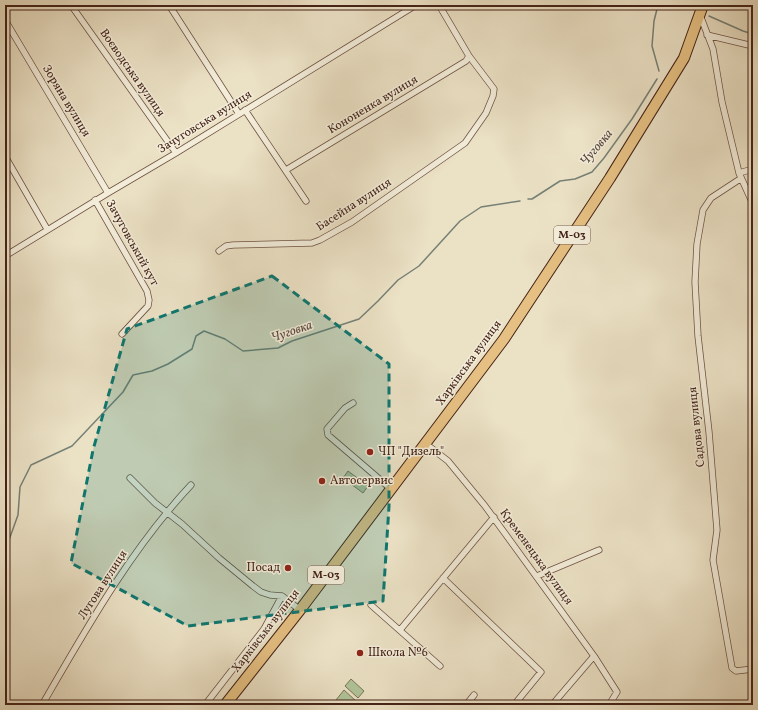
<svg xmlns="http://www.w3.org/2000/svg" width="758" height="710" font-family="Vollkorn,serif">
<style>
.green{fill:#b1c49a;stroke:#7a7459}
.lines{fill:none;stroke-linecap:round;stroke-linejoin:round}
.stream{stroke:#768076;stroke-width:1.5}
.minor-casing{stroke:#6e5243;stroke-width:7}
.trunk-casing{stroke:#442318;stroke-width:12}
.minor{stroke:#f2ecd9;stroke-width:5.5}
.trunk{stroke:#e6c082;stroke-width:10}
.marked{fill:#0f766e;fill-opacity:0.2;stroke:#0f766e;stroke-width:3;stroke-dasharray:8 5;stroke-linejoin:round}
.poi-dot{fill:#8f2418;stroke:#f2ecd9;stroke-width:1.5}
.labels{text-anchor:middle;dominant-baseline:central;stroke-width:3;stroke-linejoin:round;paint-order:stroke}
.shield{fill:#f2ecd9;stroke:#785f52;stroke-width:1}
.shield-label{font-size:11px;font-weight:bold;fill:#442318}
.street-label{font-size:12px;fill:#442318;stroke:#f2ecd9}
.poi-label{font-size:12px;fill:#442318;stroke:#f2ecd9;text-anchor:start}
.water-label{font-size:13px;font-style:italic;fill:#594a3f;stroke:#f2ecd9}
</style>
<rect width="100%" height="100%" fill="#ebe1c5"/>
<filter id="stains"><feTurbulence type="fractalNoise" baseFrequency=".005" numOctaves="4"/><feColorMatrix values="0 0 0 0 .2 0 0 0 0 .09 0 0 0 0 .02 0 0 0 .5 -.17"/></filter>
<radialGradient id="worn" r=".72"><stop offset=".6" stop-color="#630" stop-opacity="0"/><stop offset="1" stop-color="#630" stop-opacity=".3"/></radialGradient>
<path class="green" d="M 348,471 L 368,486 L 363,493 L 343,478 Z
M 351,679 L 364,691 L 358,698 L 345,686 Z
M 344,690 L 356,701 L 352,705 L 332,705 Z"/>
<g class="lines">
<path class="stream" d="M 658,5 L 654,21 L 652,46 L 659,71
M 688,5 L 698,10
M 709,16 L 743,31 L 753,34
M 528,199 L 532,199 L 560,181 L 575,179 L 592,172 L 604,158 L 632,119 L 657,79
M 5,551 L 18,515 L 20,487 L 31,465 L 72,446 L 123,392 L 133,375 L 152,371 L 168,364 L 192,349 L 196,336 L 204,331 L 225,339 L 243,351 L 278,348 L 292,341 L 359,319 L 378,301 L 398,280 L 419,266 L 460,221 L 481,207 L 520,201"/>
<g class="minor-casing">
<path id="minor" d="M 71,5 L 176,153
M 169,5 L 239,114
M 700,15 L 713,49 L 722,102 L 739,173 L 753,204
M 5,20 L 108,193
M 707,35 L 753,46
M 245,110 L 306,201
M 5,156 L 47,229
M 286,170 L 466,61 L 469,56
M 739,173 L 753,169
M 740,179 L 711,198 L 703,210 L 697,244 L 695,282 L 698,336 L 709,432 L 717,530 L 713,560 L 732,668 L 736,671 L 753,669
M 95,200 L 147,291 L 149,300 L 148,306 L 122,334
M 219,251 L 226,246 L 233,245 L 312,243 L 320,240 L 352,222 L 465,143 L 486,113 L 493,96 L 494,89 L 469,56 L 439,5
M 5,256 L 108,193 L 176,153 L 416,5
M 353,403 L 345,408 L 327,429 L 328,435 L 391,489
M 426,444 L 448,461 L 485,506 L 594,656 L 617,692 L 609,705
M 130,478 L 155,503 L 182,524 L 219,558 L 253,586 L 261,592 L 270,595 L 282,596 L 300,610
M 537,576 L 599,550
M 443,578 L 541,672 L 514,705
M 371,605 L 440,666
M 400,630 L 494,517
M 42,705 C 86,629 131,549 191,485
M 205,705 L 264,629 L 282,596
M 466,705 L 474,695
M 552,705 L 594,656"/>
</g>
<g class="trunk-casing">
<path id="trunk" d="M 225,705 L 300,610 L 504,339 L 610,178 L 684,58 L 703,5"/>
</g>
<use href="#minor" class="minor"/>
<use href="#trunk" class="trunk"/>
</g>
<path class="marked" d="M 272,276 L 389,364 L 389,506 L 383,601 L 188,626 L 71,563 L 93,450 L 127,329 Z"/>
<g class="poi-dot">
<circle cx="370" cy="452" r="4"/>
<circle cx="322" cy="481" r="4"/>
<circle cx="288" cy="568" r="4"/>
<circle cx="360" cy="653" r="4"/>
</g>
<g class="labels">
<g class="shield">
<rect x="554" y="226" width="36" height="18" rx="3"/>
<rect x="308" y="566" width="36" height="18" rx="3"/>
</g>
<g class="shield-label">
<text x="572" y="235">М-03</text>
<text x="326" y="575">М-03</text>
</g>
<g class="street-label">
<text transform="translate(132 73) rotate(55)">Воєводська вулиця</text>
<text transform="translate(66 101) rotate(59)">Зоряна вулиця</text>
<text transform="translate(373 105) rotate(-31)">Кононенка вулиця</text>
<text transform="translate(205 122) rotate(-32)">Зачуговська вулиця</text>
<text transform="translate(354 205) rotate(-33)">Басейна вулиця</text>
<text transform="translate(132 243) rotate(61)">Зачуговський кут</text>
<text transform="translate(469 363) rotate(-54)">Харківська вулиця</text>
<text transform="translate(697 427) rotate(-96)">Садова вулиця</text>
<text transform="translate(536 557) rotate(54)">Кременецька вулиця</text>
<text transform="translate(103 585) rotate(-57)">Лугова вулиця</text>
<text transform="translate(266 631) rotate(-52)">Харківська вулиця</text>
</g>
<g class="poi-label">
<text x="378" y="452">ЧП "Дизель"</text>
<text x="330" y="481">Автосервис</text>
<text x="280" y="568" text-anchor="end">Посад</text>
<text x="368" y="653">Школа №6</text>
</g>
<g class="water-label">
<text transform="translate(597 148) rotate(-50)">Чуговка</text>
<text transform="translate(292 332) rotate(-19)">Чуговка</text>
</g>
</g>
<rect width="758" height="710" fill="none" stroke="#ebe1c5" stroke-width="20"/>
<rect x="6" y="6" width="746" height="698" fill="none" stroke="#442318" stroke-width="2"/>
<rect x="10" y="10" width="738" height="690" fill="none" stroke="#442318"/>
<rect width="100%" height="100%" filter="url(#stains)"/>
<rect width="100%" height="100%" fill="url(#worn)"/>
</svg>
